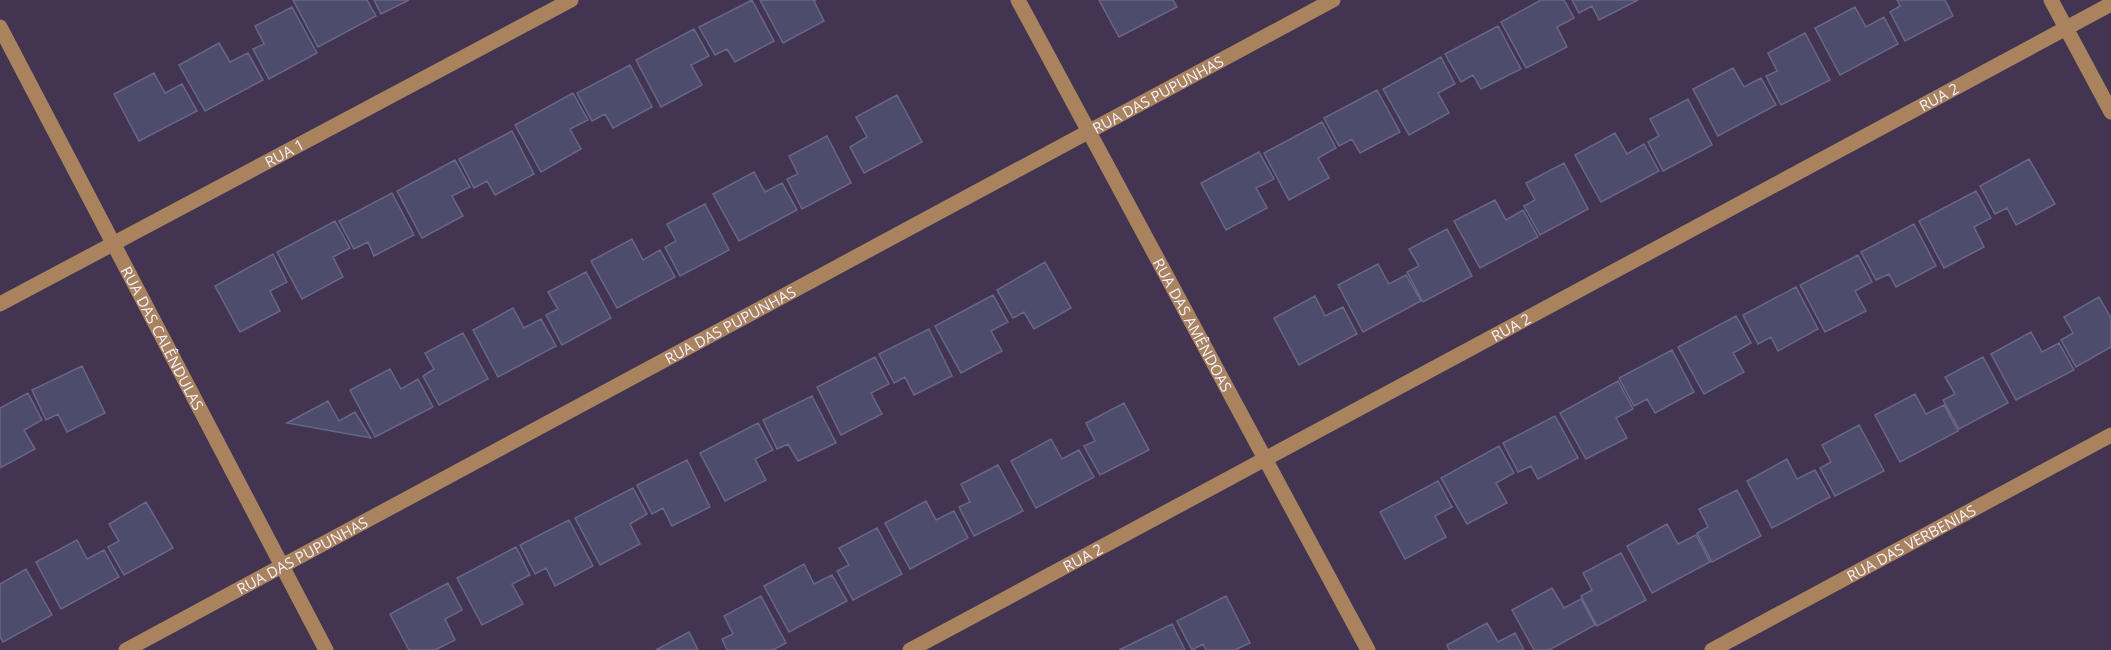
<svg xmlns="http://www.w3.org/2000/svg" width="2111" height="650" font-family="'Open Sans',sans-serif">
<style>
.building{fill:#4e4c6c;stroke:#686788;stroke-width:1.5}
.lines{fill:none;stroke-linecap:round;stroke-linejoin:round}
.minor{stroke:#a9835e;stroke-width:15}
.labels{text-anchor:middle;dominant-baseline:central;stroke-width:6;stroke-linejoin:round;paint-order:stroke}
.street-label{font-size:15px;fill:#f5effe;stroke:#433552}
</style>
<rect width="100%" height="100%" fill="#433552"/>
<path class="building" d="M 293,0 L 367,0 L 376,16 L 318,47 Z
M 374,0 L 409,0 L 381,14 Z
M 752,0 L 774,41 L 735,62 L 727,49 L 715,55 L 699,27 Z
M 760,0 L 816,0 L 814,1 L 824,21 L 783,43 Z
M 1099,0 L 1173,0 L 1177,7 L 1119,37 Z
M 1541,0 L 1564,0 L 1574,18 L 1557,27 L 1567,47 L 1526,68 L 1501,22 Z
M 1572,0 L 1638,0 L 1599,20 L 1592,6 L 1579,13 Z
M 1897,0 L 1945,0 L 1953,16 L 1905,41 L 1890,12 L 1900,6 Z
M 292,7 L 317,53 L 269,79 L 253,49 L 264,44 L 255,26 Z
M 1855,7 L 1866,27 L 1884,17 L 1898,44 L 1840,75 L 1815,28 Z
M 1498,26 L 1521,69 L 1481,89 L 1473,75 L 1461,82 L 1445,54 Z
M 694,29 L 709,56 L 691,65 L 702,85 L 661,107 L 636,60 Z
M 1805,33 L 1830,80 L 1781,105 L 1766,76 L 1777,71 L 1768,53 Z
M 219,43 L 230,62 L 248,53 L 263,80 L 205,111 L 179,65 Z
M 1441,57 L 1455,84 L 1438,93 L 1449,113 L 1409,135 L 1383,89 Z
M 630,65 L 652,107 L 613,128 L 605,114 L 592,121 L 577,93 Z
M 1733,68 L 1744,87 L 1761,78 L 1776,105 L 1718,136 L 1693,89 Z
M 154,73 L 165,93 L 182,84 L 197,111 L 139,141 L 114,94 Z
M 1377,90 L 1400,132 L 1360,153 L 1352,139 L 1339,146 L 1324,118 Z
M 573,93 L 588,120 L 570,129 L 581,149 L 541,172 L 515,125 Z
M 897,95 L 922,142 L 864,173 L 850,147 L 867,137 L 856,117 Z
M 1688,99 L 1712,145 L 1663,171 L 1648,142 L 1659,136 L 1650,119 Z
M 1322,122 L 1336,148 L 1318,158 L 1329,178 L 1289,200 L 1264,153 Z
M 512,131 L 534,174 L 495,195 L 487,181 L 474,188 L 459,159 Z
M 1615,133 L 1627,154 L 1644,144 L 1659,171 L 1601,202 L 1575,155 Z
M 827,136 L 851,183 L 802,209 L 787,179 L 798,174 L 789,156 Z
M 1259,152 L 1274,179 L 1256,188 L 1267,208 L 1226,230 L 1201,183 Z
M 2029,159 L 2055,204 L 2016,225 L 2007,208 L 1995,214 L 1980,186 Z
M 455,160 L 470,187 L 452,196 L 463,216 L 422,238 L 397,191 Z
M 1564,163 L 1588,209 L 1540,235 L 1524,206 L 1535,200 L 1526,183 Z
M 754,172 L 765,192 L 782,183 L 797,210 L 739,241 L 713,194 Z
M 1976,191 L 1991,218 L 1974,227 L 1984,247 L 1944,268 L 1919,221 Z
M 392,193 L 414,235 L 374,256 L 368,242 L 354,249 L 339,221 Z
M 1495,200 L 1506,220 L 1523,210 L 1538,237 L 1480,268 L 1454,221 Z
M 705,204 L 729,250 L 680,276 L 665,247 L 676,241 L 667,224 Z
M 335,221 L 350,248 L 333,257 L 343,277 L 302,299 L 277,252 Z
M 1914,224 L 1936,266 L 1896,287 L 1889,274 L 1876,280 L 1861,252 Z
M 1447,229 L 1472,276 L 1423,302 L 1407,272 L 1419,266 L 1409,249 Z
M 632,239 L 643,260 L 660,250 L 675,277 L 617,308 L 591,261 Z
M 273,254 L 287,282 L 270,291 L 280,311 L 240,332 L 215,286 Z
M 1858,255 L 1872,282 L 1855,291 L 1866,311 L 1825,332 L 1800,285 Z
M 1045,262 L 1071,308 L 1034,329 L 1024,312 L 1013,318 L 997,290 Z
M 1378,264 L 1389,284 L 1406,275 L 1421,301 L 1363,332 L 1338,285 Z
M 586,272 L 611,318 L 562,345 L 546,315 L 558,309 L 548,292 Z
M 1796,287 L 1818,329 L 1778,351 L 1771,337 L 1758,344 L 1743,315 Z
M 993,295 L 1008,322 L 991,331 L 1002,351 L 961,373 L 935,326 Z
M 1315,296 L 1325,316 L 1343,307 L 1357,334 L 1299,365 L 1274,318 Z
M 2099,297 L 2111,318 L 2111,347 L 2076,367 L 2061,340 L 2073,333 L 2064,317 Z
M 513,308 L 524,328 L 541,319 L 556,346 L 498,377 L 473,330 Z
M 1736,316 L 1751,343 L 1733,353 L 1744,372 L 1704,394 L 1678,347 Z
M 929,329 L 952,376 L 914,395 L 905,377 L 894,383 L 879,354 Z
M 2031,332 L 2042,352 L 2059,343 L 2074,370 L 2016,400 L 1991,354 Z
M 463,333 L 488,379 L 439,405 L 423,376 L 434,369 L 425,353 Z
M 1672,350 L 1694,392 L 1655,413 L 1647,399 L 1634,406 L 1619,378 Z
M 875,357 L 889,384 L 871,393 L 882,414 L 841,435 L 817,387 Z
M 1983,357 L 2008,403 L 1959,429 L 1943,400 L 1955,394 L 1945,377 Z
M 82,366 L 105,413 L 67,432 L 58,414 L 46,420 L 32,390 Z
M 390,369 L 401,389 L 418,379 L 433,407 L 375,437 L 350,390 Z
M 1618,381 L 1633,409 L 1616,418 L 1627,438 L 1586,459 L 1560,413 Z
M 28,393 L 42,420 L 24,430 L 35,449 L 0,468 L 0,408 Z
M 1915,394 L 1926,414 L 1944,405 L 1958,431 L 1900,462 L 1875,415 Z
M 812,396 L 836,443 L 798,461 L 788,444 L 777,449 L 763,420 Z
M 328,401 L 339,421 L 355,412 L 371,438 L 287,423 Z
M 1124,403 L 1149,450 L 1100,475 L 1084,446 L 1095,441 L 1086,423 Z
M 1555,416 L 1578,458 L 1538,479 L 1531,466 L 1518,472 L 1503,443 Z
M 758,423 L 773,450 L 755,459 L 766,480 L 725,501 L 700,453 Z
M 1859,425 L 1884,471 L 1835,496 L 1820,468 L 1831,462 L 1822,445 Z
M 1051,439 L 1062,459 L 1079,450 L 1094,477 L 1036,508 L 1011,461 Z
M 1499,446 L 1514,473 L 1496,483 L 1507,503 L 1467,524 L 1441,478 Z
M 1787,459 L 1797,479 L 1815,470 L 1830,497 L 1772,528 L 1747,481 Z
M 687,460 L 710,507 L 672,526 L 663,508 L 652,514 L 637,485 Z
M 998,465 L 1023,511 L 974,536 L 959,507 L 970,502 L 961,484 Z
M 1438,481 L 1452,507 L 1435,516 L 1446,537 L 1405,559 L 1380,512 Z
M 633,488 L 647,514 L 630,524 L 640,544 L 600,565 L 575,518 Z
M 1737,490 L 1761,536 L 1712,562 L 1697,533 L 1708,527 L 1699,509 Z
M 926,501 L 936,520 L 954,511 L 968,538 L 910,569 L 885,523 Z
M 146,502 L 173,548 L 124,575 L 108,547 L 119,541 L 109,524 Z
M 569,520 L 593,566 L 555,586 L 546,568 L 535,574 L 520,545 Z
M 1667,524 L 1678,544 L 1696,535 L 1710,562 L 1652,593 L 1627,546 Z
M 877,528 L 902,574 L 853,600 L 837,571 L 849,565 L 839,548 Z
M 77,540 L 87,559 L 104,550 L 119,577 L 61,609 L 36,562 Z
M 516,547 L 530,575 L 512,584 L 523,604 L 482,625 L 457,578 Z
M 1621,553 L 1646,600 L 1597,626 L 1581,596 L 1592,590 L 1583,573 Z
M 804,564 L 814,584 L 832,575 L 847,601 L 789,632 L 764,586 Z
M 26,569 L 52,615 L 3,642 L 0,636 L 0,584 Z
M 448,583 L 462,610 L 445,619 L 455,640 L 435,650 L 409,650 L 390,614 Z
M 1552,588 L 1564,608 L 1581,599 L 1595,625 L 1549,650 L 1534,650 L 1512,610 Z
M 761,596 L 786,643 L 773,650 L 727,650 L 722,639 L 733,634 L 724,616 Z
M 1226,596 L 1250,643 L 1235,650 L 1206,650 L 1203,644 L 1192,650 L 1177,621 Z
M 1487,623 L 1498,642 L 1515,633 L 1524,650 L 1449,650 L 1447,645 Z
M 1172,624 L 1185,650 L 1119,650 Z
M 689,632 L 698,650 L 656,650 Z"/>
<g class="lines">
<g class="minor">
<path id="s1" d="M 1018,0 L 1368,650"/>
<path d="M 2051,0 L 2111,112"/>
<path id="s2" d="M 0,27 L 326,650"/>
<path id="s3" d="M 0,304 L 571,0"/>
<path id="s4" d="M 126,650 L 1333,0"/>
<path id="s5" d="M 910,650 L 2111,4"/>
<path id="s6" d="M 1712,650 L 2111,435"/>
</g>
</g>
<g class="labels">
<g class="street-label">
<text stroke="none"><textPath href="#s4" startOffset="1172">RUA DAS PUPUNHAS</textPath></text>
<text stroke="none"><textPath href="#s5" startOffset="1168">RUA 2</textPath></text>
<text stroke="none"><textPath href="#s3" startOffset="322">RUA 1</textPath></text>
<text stroke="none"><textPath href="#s4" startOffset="686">RUA DAS PUPUNHAS</textPath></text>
<text stroke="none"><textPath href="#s1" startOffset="369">RUA DAS AMÊNDOAS</textPath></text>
<text stroke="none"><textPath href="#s5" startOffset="682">RUA 2</textPath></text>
<text stroke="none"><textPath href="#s2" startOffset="351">RUA DAS CALÊNDULAS</textPath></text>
<text stroke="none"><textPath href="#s6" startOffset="226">RUA DAS VERBENIAS</textPath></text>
<text stroke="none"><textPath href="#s4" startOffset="200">RUA DAS PUPUNHAS</textPath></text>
<text stroke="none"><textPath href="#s5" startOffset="196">RUA 2</textPath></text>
</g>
</g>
</svg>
